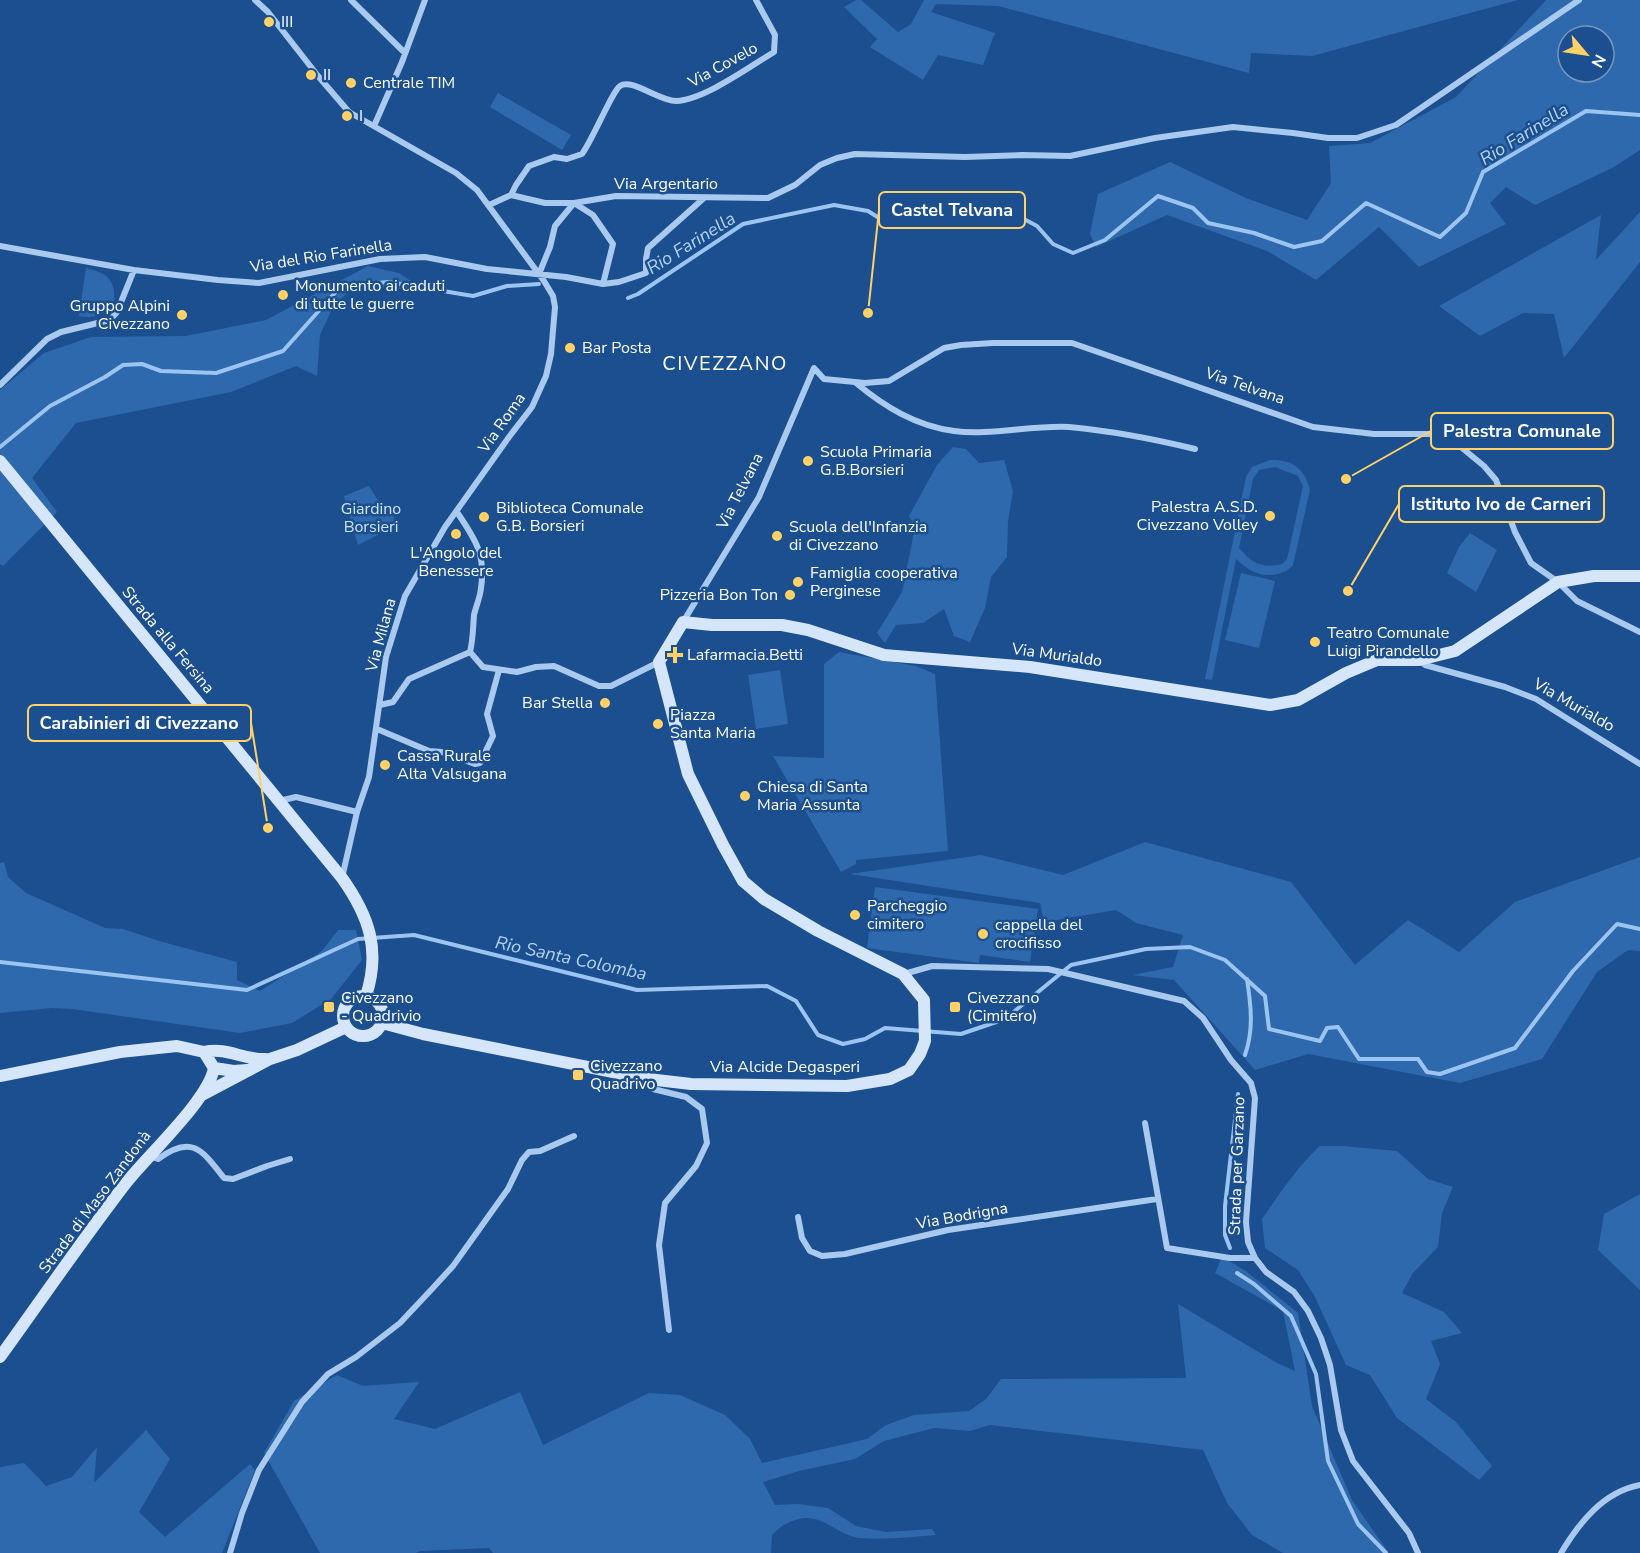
<svg xmlns="http://www.w3.org/2000/svg" width="1640" height="1553" font-family="'Nunito Sans',sans-serif">
<style>
.green{fill:#2e69ad;fill-rule:evenodd}
.lines{fill:none;stroke-linecap:round;stroke-linejoin:round}
.stream{stroke:#9cc4f0;stroke-width:4}
.street{stroke:#a9c9ee;stroke-width:6}
.secondary{stroke:#d6e6fa;stroke-width:12}
.poi-dot{fill:#ffd166;stroke:#1b4f8f;stroke-width:2}
.labels{text-anchor:middle;dominant-baseline:central;stroke-width:5;stroke-linejoin:round;paint-order:stroke}
.poi-label{font-size:16px;fill:#fff;stroke:#1b4f8f;text-anchor:start}
.street-label{font-size:16px;fill:#fff;stroke:#1b4f8f}
.park-label{font-size:16px;fill:#cfe3fa;stroke:#1b4f8f}
.water-label{font-size:18px;font-style:italic;fill:#b5d3f5;stroke:#1b4f8f}
.quarter-label{font-size:20px;letter-spacing:1.5px;fill:#fff;stroke:#1b4f8f}
.leader{fill:none;stroke:#ffd166;stroke-width:2}
.callout-dot{fill:#ffd166;stroke:#1b4f8f;stroke-width:2}
.callout{fill:#1b4f8f;stroke:#ffd166;stroke-width:2}
.callout-label{font-size:18px;text-anchor:middle;font-weight:bold;fill:#fff}
</style>
<rect width="100%" height="100%" fill="#1b4f8f"/>
<path class="green" d="M 856,0 L 861,0 L 898,32 L 911,24 L 924,0 L 1518,0 L 1312,56 L 1251,53 L 1249,73 L 998,6 L 936,4 L 931,12 L 995,33 L 983,65 L 938,55 L 923,80 L 870,47 L 877,39 L 844,7 Z
M 1546,0 L 1640,0 L 1640,150 L 1614,167 L 1535,205 L 1506,187 L 1490,203 L 1506,224 L 1419,267 L 1379,227 L 1316,280 L 1267,251 L 1167,215 L 1096,247 L 1090,234 L 1098,194 L 1170,162 L 1246,198 L 1307,220 L 1331,183 L 1329,146 L 1370,143 L 1456,97 ZM 1568,36 L 1604,36 L 1604,72 L 1568,72 Z
M 498,93 L 571,135 L 562,150 L 490,107 Z
M 1640,212 L 1640,262 L 1564,358 L 1554,314 L 1523,313 L 1480,336 L 1439,306 L 1601,215 L 1596,260 Z
M 368,266 L 399,273 L 426,291 L 378,287 L 349,291 L 333,307 L 320,335 L 317,376 L 296,366 L 231,392 L 76,423 L 32,478 L 57,512 L 3,566 L 0,564 L 0,390 L 44,353 L 91,337 L 186,336 L 266,320 Z
M 86,268 C 110,274 116,281 114,305 C 102,315 95,319 79,316 Z
M 953,447 L 966,449 L 979,463 L 1004,460 L 1013,491 L 1008,521 L 1007,557 L 991,577 L 985,608 L 970,642 L 954,636 L 944,609 L 923,623 L 896,625 L 885,643 L 877,633 L 902,592 L 915,527 L 909,516 L 937,465 Z
M 1270,460 C 1291,459 1305,468 1310,490 L 1293,565 C 1284,576 1264,578 1252,571 C 1246,568 1241,563 1236,559 L 1212,680 L 1205,679 L 1246,477 L 1252,467 ZM 1275,467 L 1298,476 L 1303,486 L 1287,559 L 1282,564 C 1262,569 1252,563 1239,548 L 1253,479 L 1259,470 Z
M 369,486 L 379,502 L 384,503 L 399,524 L 358,545 L 344,496 Z
M 1470,533 L 1497,550 L 1476,592 L 1447,573 L 1459,547 Z
M 1241,573 L 1275,581 L 1259,648 L 1225,640 Z
M 839,652 L 916,666 L 935,674 L 948,851 L 856,860 L 856,864 L 841,872 L 773,756 L 824,758 L 824,664 Z
M 780,670 L 788,724 L 756,729 L 748,675 Z
M 1145,842 L 1291,882 L 1355,965 L 1408,920 L 1459,952 L 1515,902 L 1640,857 L 1640,951 L 1628,950 L 1597,972 L 1542,1059 L 1460,1083 L 1308,1054 L 1255,1070 L 1174,980 L 1132,975 L 1173,967 L 1183,935 L 1136,923 L 1116,910 L 1044,922 L 1040,903 L 850,874 L 981,855 L 1063,875 Z
M 4,862 L 8,877 L 26,893 L 105,928 L 123,929 L 159,941 L 237,962 L 237,980 L 260,991 L 322,951 L 338,930 L 356,930 L 362,960 L 331,999 L 292,1023 L 240,1033 L 72,1009 L 52,1008 L 0,1013 L 0,863 Z
M 875,887 L 1038,909 L 1030,962 L 980,955 L 979,963 L 867,948 Z
M 1320,1146 L 1343,1146 L 1397,1151 L 1428,1179 L 1453,1187 L 1442,1213 L 1438,1247 L 1413,1273 L 1402,1293 L 1444,1312 L 1462,1333 L 1431,1341 L 1440,1364 L 1426,1399 L 1456,1422 L 1492,1466 L 1479,1480 L 1397,1418 L 1370,1375 L 1346,1365 L 1315,1297 L 1298,1270 L 1265,1248 L 1262,1219 C 1280,1193 1297,1167 1320,1146 Z
M 1640,1194 L 1640,1290 L 1598,1250 L 1604,1214 Z
M 1222,1257 L 1246,1271 L 1298,1313 L 1312,1406 L 1352,1500 L 1389,1553 L 1283,1553 L 1252,1535 L 1227,1503 L 1203,1450 L 990,1425 L 970,1431 L 934,1428 L 884,1441 L 855,1459 L 799,1471 L 763,1482 L 775,1505 L 798,1504 L 828,1508 L 856,1526 L 886,1532 L 932,1529 L 936,1535 C 911,1537 885,1540 860,1538 C 834,1535 823,1511 795,1520 C 784,1524 780,1527 772,1535 L 771,1553 L 493,1553 L 489,1548 L 420,1551 L 416,1553 L 320,1553 L 264,1453 L 294,1401 L 337,1375 L 363,1386 L 419,1382 L 394,1419 L 435,1429 L 520,1392 L 543,1445 L 649,1393 L 680,1395 L 725,1415 L 750,1439 L 762,1463 L 867,1439 L 886,1425 L 914,1415 L 969,1411 L 986,1399 L 1001,1379 L 1186,1378 L 1178,1304 L 1277,1363 L 1295,1371 L 1283,1311 L 1215,1273 Z
M 146,1430 L 170,1459 L 139,1512 L 165,1537 L 250,1464 L 255,1470 L 222,1553 L 0,1553 L 0,1467 L 24,1463 L 46,1486 L 72,1477 L 97,1447 L 94,1483 Z"/>
<g class="lines">
<path class="stream" d="M 628,298 L 638,294 L 743,224 L 834,205 L 868,211 L 893,227 L 908,226 L 938,196 L 958,196 L 1022,218 L 1037,226 L 1053,244 L 1073,253 L 1105,240 L 1158,196 L 1193,208 L 1208,223 L 1254,233 L 1294,247 L 1322,241 L 1366,203 L 1440,237 L 1466,213 L 1483,172 L 1586,111 L 1640,115
M 0,447 L 50,406 L 105,377 L 123,365 L 142,364 L 161,371 L 216,373 L 283,351 L 341,286 L 389,282 L 473,296 L 507,286 L 539,284
M 0,962 L 247,990 L 358,939 L 414,935 L 637,990 L 767,986 L 796,1001 L 818,1035 L 843,1044 L 865,1039 L 885,1028 L 961,1034 L 1005,1019 L 1071,965 L 1146,949 L 1190,947 L 1225,960 L 1265,996 L 1269,1029 L 1320,1041 L 1327,1028 L 1338,1027 L 1359,1059 L 1418,1059 L 1427,1072 L 1440,1074 L 1515,1048 L 1573,971 L 1617,924 L 1640,929
M 1245,1055 C 1254,1029 1251,1006 1247,979
M 1230,1248 L 1225,1235 L 1225,1206 L 1238,1094
M 1237,1273 L 1254,1284 L 1291,1316 L 1316,1374 L 1328,1461 L 1358,1524 L 1386,1553"/>
<path class="street" d="M 255,0 L 268,12 L 318,76 L 349,112 L 456,173 L 477,190 L 544,281 L 553,296 L 555,307 L 551,354 L 546,376 L 532,407 L 509,437 L 445,527 L 405,596 L 386,657 L 369,777 L 357,812 L 342,878
M 351,0 L 405,53
M 374,126 L 402,62 L 425,0
M 511,195 L 516,185 L 529,166 L 554,157 L 567,159 L 582,154 C 592,141 613,90 620,86 C 632,78 659,101 676,101 C 704,100 749,67 774,52 L 775,35 L 756,0
M 489,205 L 511,195 L 545,203 L 574,203 L 593,215 L 613,244 L 603,284
M 0,246 L 134,270 L 218,280 L 259,283 L 380,259 L 425,257 L 487,269 L 566,277 L 603,284 L 619,282 L 646,273 L 646,259 L 648,248 L 704,198
M 539,274 L 550,247 L 555,226 L 574,203 L 616,196 L 768,198 L 795,185 L 820,165 L 837,158 L 855,154 L 965,157 L 1022,155 L 1070,156 L 1155,138 L 1233,127 L 1293,133 L 1328,138 L 1357,138 L 1396,125 L 1579,0
M 856,383 C 885,407 916,426 954,431 C 989,436 1032,425 1069,427 C 1112,431 1154,439 1195,449
M 0,385 L 47,339 L 61,332 L 110,320 L 117,312 L 134,270
M 457,512 C 475,539 486,554 481,588 C 480,598 476,606 474,615 C 473,628 473,640 470,652
M 683,622 L 759,497 L 814,368 L 824,379 L 865,383 L 889,381 L 944,348 L 961,345 L 993,343 L 1072,343 L 1313,427 L 1374,434 L 1445,434 L 1484,466 L 1496,480 L 1515,532 L 1531,563 L 1558,582 L 1577,601 L 1640,632
M 470,652 L 483,667 L 517,672 L 536,667 L 554,666 L 599,686 L 611,686 L 659,662
M 1420,661 L 1425,665 L 1505,687 L 1536,699 L 1640,764
M 380,705 L 393,702 L 409,679 L 470,652
M 377,729 L 429,751 L 442,752 L 475,764 L 480,763 L 493,736 L 487,714 L 499,670
M 279,801 L 296,797 L 357,812
M 904,974 L 932,966 L 1048,969 L 1184,1001 L 1203,1018 L 1231,1060 L 1251,1083 L 1255,1098 L 1246,1222 L 1248,1242 L 1255,1258 L 1266,1272 L 1294,1292 L 1308,1311 L 1321,1338 L 1330,1365 L 1341,1430 L 1353,1461 L 1409,1533 L 1418,1553
M 649,1079 L 653,1089 L 686,1097 L 702,1109 L 707,1143 L 696,1166 L 665,1203 L 659,1245 L 669,1330
M 1145,1123 L 1167,1248 L 1230,1258 L 1255,1258
M 149,1156 L 158,1159 C 192,1134 202,1150 224,1178 L 233,1179 L 267,1166 L 290,1159
M 798,1217 L 802,1238 L 810,1251 L 822,1256 L 845,1254 L 948,1230 L 1157,1199
M 230,1553 L 242,1513 L 259,1470 L 302,1402 L 328,1374 L 356,1357 L 400,1323 L 431,1290 L 453,1266 L 508,1189 L 522,1160 L 529,1152 L 540,1151 L 574,1136
M 1561,1553 C 1579,1523 1603,1492 1640,1485"/>
<path class="secondary" d="M 0,461 L 342,878 C 369,916 381,950 366,996
M343 1016a20 20 0 1 1 40 0a20 20 0 1 1-40 0Z
M 382,1023 L 423,1034 L 648,1079 L 691,1084 L 847,1086 L 890,1079 L 909,1070 L 920,1054 L 925,1041 L 924,1000 L 903,974 L 818,931 L 764,899 L 743,881 L 723,845 L 688,774 L 659,662 L 683,622 L 712,625 L 782,625 L 808,630 L 884,655 L 1030,667 L 1270,705 L 1298,700 L 1346,673 L 1377,660 L 1419,660 L 1455,651 L 1558,582 L 1594,576 L 1640,576
M 204,1052 C 229,1047 241,1060 266,1059
M 214,1068 L 234,1071 L 247,1070
M 0,1076 L 120,1052 L 177,1046 L 204,1052 L 214,1068
M 202,1095 L 270,1059 L 297,1050 L 346,1027
M 0,1357 C 42,1299 82,1240 126,1183 C 148,1155 209,1099 214,1068"/>
</g>
<g class="poi-dot">
<circle cx="269" cy="22" r="6"/>
<circle cx="311" cy="75" r="6"/>
<circle cx="351" cy="83" r="6"/>
<circle cx="347" cy="116" r="6"/>
<circle cx="283" cy="295" r="6"/>
<circle cx="182" cy="315" r="6"/>
<circle cx="570" cy="348" r="6"/>
<circle cx="808" cy="461" r="6"/>
<circle cx="1270" cy="516" r="6"/>
<circle cx="484" cy="517" r="6"/>
<circle cx="456" cy="534" r="6"/>
<circle cx="777" cy="536" r="6"/>
<circle cx="798" cy="582" r="6"/>
<circle cx="790" cy="595" r="6"/>
<circle cx="1315" cy="642" r="6"/>
<path d="M672 646h6v6h6v6h-6v6h-6v-6h-6v-6h6z"/>
<circle cx="605" cy="703" r="6"/>
<circle cx="658" cy="724" r="6"/>
<circle cx="385" cy="765" r="6"/>
<circle cx="745" cy="796" r="6"/>
<circle cx="855" cy="915" r="6"/>
<circle cx="983" cy="934" r="6"/>
<rect x="323" y="1001" width="12" height="12" rx="3"/>
<rect x="949" y="1001" width="12" height="12" rx="3"/>
<rect x="572" y="1069" width="12" height="12" rx="3"/>
</g>
<g class="labels">
<g class="poi-label">
<text x="281" y="22">III</text>
<text x="323" y="75">II</text>
<text x="363" y="83">Centrale TIM</text>
<text x="359" y="116">I</text>
<text x="295" y="286">Monumento ai caduti<tspan x="295" dy="18">di tutte le guerre</tspan></text>
<text x="170" y="306" text-anchor="end">Gruppo Alpini<tspan x="170" dy="18">Civezzano</tspan></text>
<text x="582" y="348">Bar Posta</text>
<text x="820" y="452">Scuola Primaria<tspan x="820" dy="18">G.B.Borsieri</tspan></text>
<text x="1258" y="507" text-anchor="end">Palestra A.S.D.<tspan x="1258" dy="18">Civezzano Volley</tspan></text>
<text x="496" y="508">Biblioteca Comunale<tspan x="496" dy="18">G.B. Borsieri</tspan></text>
<text x="789" y="527">Scuola dell'Infanzia<tspan x="789" dy="18">di Civezzano</tspan></text>
<text x="456" y="553" text-anchor="middle">L'Angolo del<tspan x="456" dy="18">Benessere</tspan></text>
<text x="810" y="573">Famiglia cooperativa<tspan x="810" dy="18">Perginese</tspan></text>
<text x="778" y="595" text-anchor="end">Pizzeria Bon Ton</text>
<text x="1327" y="633">Teatro Comunale<tspan x="1327" dy="18">Luigi Pirandello</tspan></text>
<text x="687" y="655">Lafarmacia.Betti</text>
<text x="593" y="703" text-anchor="end">Bar Stella</text>
<text x="670" y="715">Piazza<tspan x="670" dy="18">Santa Maria</tspan></text>
<text x="397" y="756">Cassa Rurale<tspan x="397" dy="18">Alta Valsugana</tspan></text>
<text x="757" y="787">Chiesa di Santa<tspan x="757" dy="18">Maria Assunta</tspan></text>
<text x="867" y="906">Parcheggio<tspan x="867" dy="18">cimitero</tspan></text>
<text x="995" y="925">cappella del<tspan x="995" dy="18">crocifisso</tspan></text>
<text x="341" y="998">Civezzano<tspan x="341" dy="18">- Quadrivio</tspan></text>
<text x="967" y="998">Civezzano<tspan x="967" dy="18">(Cimitero)</tspan></text>
<text x="590" y="1066">Civezzano<tspan x="590" dy="18">Quadrivo</tspan></text>
</g>
<g class="street-label">
<text transform="translate(723 65) rotate(-29)">Via Covelo</text>
<text x="666" y="184">Via Argentario</text>
<text transform="translate(321 256) rotate(-9)">Via del Rio Farinella</text>
<text transform="translate(1245 386) rotate(19)">Via Telvana</text>
<text transform="translate(502 423) rotate(-55)">Via Roma</text>
<text transform="translate(740 491) rotate(-63)">Via Telvana</text>
<text transform="translate(381 635) rotate(-75)">Via Milana</text>
<text transform="translate(168 640) rotate(50)">Strada alla Fersina</text>
<text transform="translate(1057 655) rotate(8)">Via Murialdo</text>
<text transform="translate(1574 705) rotate(30)">Via Murialdo</text>
<text x="785" y="1067">Via Alcide Degasperi</text>
<text transform="translate(1237 1166) rotate(-88)">Strada per Garzano</text>
<text transform="translate(95 1202) rotate(-53)">Strada di Maso Zandonà</text>
<text transform="translate(962 1216) rotate(-10)">Via Bodrigna</text>
</g>
<g class="park-label">
<text x="371" y="509">Giardino<tspan x="371" dy="18">Borsieri</tspan></text>
</g>
<g class="water-label">
<text transform="translate(1524 134) rotate(-32)">Rio Farinella</text>
<text transform="translate(691 243) rotate(-32)">Rio Farinella</text>
<text transform="translate(571 958) rotate(12)">Rio Santa Colomba</text>
</g>
<g class="quarter-label">
<text x="725" y="363">CIVEZZANO</text>
</g>
</g>
<path class="leader" d="M868 313L879 210M1346 479L1431 431M1348 591L1399 504M268 828L251 723"/>
<g class="callout-dot">
<circle cx="868" cy="313" r="6"/>
<circle cx="1346" cy="479" r="6"/>
<circle cx="1348" cy="591" r="6"/>
<circle cx="268" cy="828" r="6"/>
</g>
<g class="callout">
<rect x="879" y="192" width="146" height="36" rx="6"/>
<rect x="1431" y="413" width="182" height="36" rx="6"/>
<rect x="1399" y="486" width="205" height="36" rx="6"/>
<rect x="28" y="705" width="223" height="36" rx="6"/>
</g>
<g class="callout-label">
<text x="952" y="216">Castel Telvana</text>
<text x="1522" y="437">Palestra Comunale</text>
<text x="1501" y="510">Istituto Ivo de Carneri</text>
<text x="139" y="729">Carabinieri di Civezzano</text>
</g>
<g transform="translate(1586 54) rotate(119)"><circle r="28" fill="#1b4f8f" stroke="#7695bc" stroke-width="1.5"/>
<path d="M0-4.5L10 22L0 15L-10 22Z" fill="#ffd166"/>
<text y="-9" font-size="16" font-weight="bold" text-anchor="middle" fill="#ffffff">N</text>
</g>
</svg>
